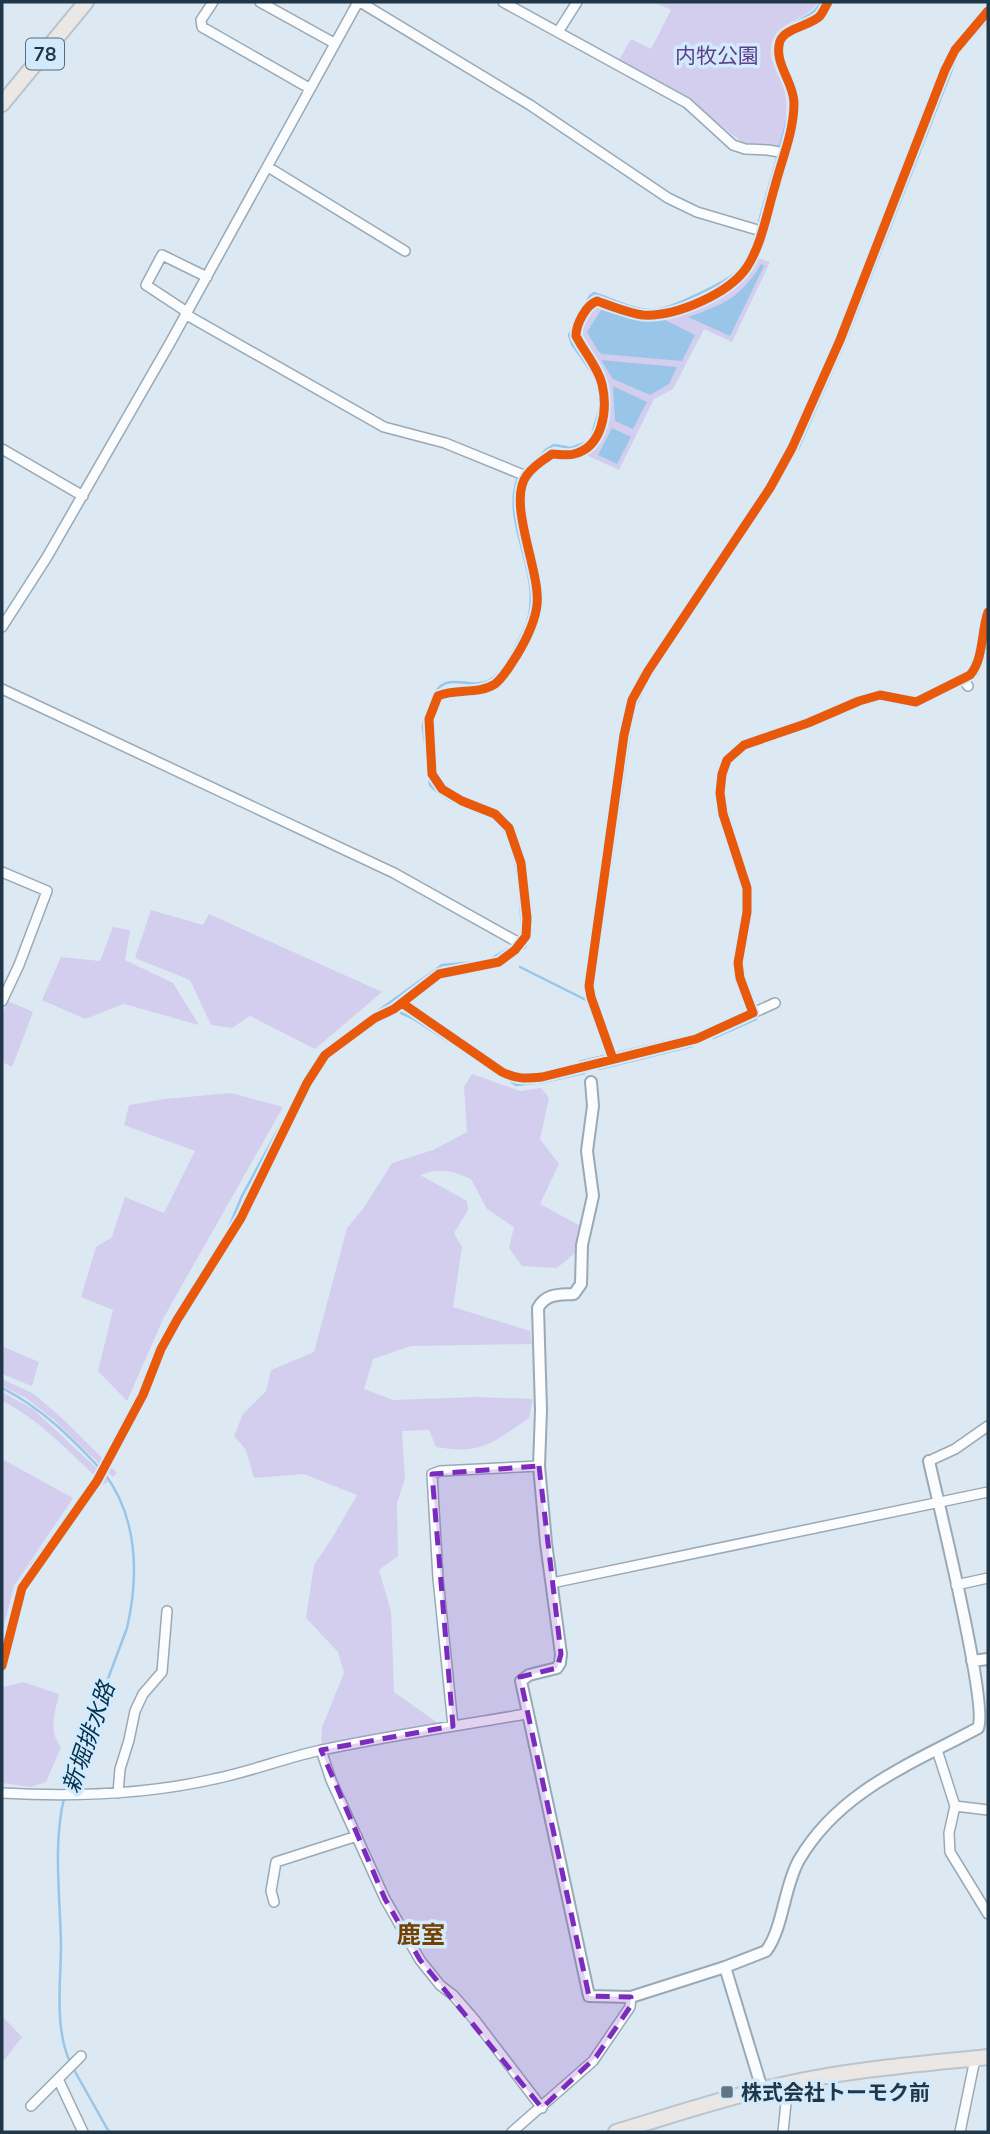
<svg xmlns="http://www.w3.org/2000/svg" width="990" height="2134" font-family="Mulish,'Noto Sans JP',sans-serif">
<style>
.green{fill:#d3ceee}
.water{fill:#99c5e8}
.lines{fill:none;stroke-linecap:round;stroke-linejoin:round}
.stream{stroke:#99c5e8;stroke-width:2.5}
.minor-casing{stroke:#99a9b6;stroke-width:12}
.tertiary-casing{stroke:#99a9b6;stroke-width:14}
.primary-casing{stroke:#b9c4cc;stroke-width:18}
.minor{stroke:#fafcfd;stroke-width:9}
.tertiary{stroke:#fafcfd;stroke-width:10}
.primary{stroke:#eae7e5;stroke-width:14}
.cycleway-casing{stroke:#d3eafc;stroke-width:13}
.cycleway{stroke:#e8590c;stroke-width:9}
.marked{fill:#7b2cbf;fill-opacity:0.2;stroke:#7b2cbf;stroke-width:5;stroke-dasharray:14 9;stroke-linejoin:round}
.poi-dot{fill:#617584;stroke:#d3eafc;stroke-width:2.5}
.labels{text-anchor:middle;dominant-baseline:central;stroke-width:7;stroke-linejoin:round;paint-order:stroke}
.shield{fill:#d3eafc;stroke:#556d7f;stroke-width:2}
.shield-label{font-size:19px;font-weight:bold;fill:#1f3749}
.park-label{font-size:21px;fill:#603f88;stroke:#d3eafc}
.poi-label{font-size:21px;font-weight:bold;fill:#1f3749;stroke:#d3eafc;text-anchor:start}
.water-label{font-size:23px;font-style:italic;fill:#00314e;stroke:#d3eafc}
.quarter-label{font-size:24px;font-weight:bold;fill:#754100;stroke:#d3eafc}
</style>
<rect width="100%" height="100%" fill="#dce9f3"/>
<path class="green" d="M 653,2 L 818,2 C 809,20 781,20 773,40 C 764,60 785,80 786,98 C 788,114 783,133 781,148 L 748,147 L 685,97 L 618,62 L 631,39 L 651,49 L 671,10 Z
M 758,258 L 770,262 L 732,342 L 704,329 L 673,389 L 654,399 L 619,470 L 584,454 C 615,436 615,390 597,362 C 592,354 586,347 580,340 L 581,327 L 593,306 L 599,305 C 618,311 638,320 658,319 C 694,317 742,289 758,258 Z
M 151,910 L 203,925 L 209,914 L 382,992 L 315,1049 L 250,1016 L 232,1028 L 211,1025 L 190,980 L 135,958 Z
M 113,927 L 130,930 L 125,960 L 173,983 L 199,1025 L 124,1004 L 85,1019 L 42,1000 L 61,957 L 100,961 Z
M 8,1001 L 33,1012 L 12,1067 L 2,1062 L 2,1014 Z
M 472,1074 L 520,1091 L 541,1088 L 549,1098 L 540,1139 L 559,1164 L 540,1204 L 586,1229 L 575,1253 L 557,1268 L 522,1266 L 509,1248 L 514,1227 L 487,1209 L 471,1179 C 453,1171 439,1167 420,1175 L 467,1201 L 468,1210 L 454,1233 L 462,1247 L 453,1307 L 530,1331 L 532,1344 L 411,1346 L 373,1359 L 364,1389 L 393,1400 L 477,1397 L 533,1399 L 529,1418 C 493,1443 481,1455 436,1447 L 429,1430 L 402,1431 L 405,1479 L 397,1503 L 398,1556 L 379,1570 L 391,1611 L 394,1692 L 445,1728 L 321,1750 L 322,1727 L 344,1673 L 338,1652 L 306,1618 L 314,1565 L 334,1535 L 357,1495 L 304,1474 L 254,1478 L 246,1450 L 234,1436 L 243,1414 L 266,1391 L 271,1370 L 314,1352 L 347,1228 L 363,1209 L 392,1163 L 433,1150 L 467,1132 L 464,1087 Z
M 231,1093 L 283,1107 L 164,1317 L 127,1401 L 98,1371 L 113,1310 L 81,1297 L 96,1247 L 112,1237 L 125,1197 L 164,1213 L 195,1151 L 124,1125 L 129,1105 L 165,1099 Z
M 2,1346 L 39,1362 L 32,1386 L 2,1374 Z
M 2,1379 L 34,1394 L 64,1420 L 117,1473 L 113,1477 L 55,1421 L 26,1398 L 2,1386 Z
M 2,1392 L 33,1409 L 104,1475 L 108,1482 L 103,1485 L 99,1476 L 96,1477 C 67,1450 39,1419 2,1401 Z
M 2,1459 L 73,1498 L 14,1586 L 2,1633 Z
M 23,1682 L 59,1694 C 55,1713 48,1731 61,1747 L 46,1782 L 31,1787 L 2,1783 L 2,1692 L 3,1687 Z
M 4,2018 L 22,2037 L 2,2063 L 2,2020 Z"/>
<path class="water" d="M 761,264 L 764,266 L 730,336 L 688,317 C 723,305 742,297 761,264 Z
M 601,310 L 642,320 L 665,320 L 695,335 L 682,361 L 602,354 L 598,351 L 587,332 Z
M 601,360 L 677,367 L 669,384 L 650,395 L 613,379 Z
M 613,386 L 647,402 L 633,429 L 615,421 Z
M 612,428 L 631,437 L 617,464 L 598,455 Z"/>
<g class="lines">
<path class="stream" d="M 780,147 C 783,131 793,108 789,92 C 785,75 767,59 776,40 C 785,21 812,21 821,2
M 759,221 L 778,155
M 847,337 L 956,59 L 960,51 L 988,20
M 526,470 L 547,449 L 554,445 L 571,448 L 590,441 L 601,404 L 600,384 L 572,344 L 569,335 L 590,296 L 594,293 C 612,299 633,310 652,310 C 667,311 729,281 740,269 C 748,261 753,247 756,235
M 517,480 C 501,529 549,581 523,632 C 515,647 505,671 490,680 C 467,692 445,666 431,701 C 428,710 424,717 423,726 L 430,785 C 446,803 471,808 492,818 C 519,833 520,902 522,930 L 520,938
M 520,967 L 588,1001
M 595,998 L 593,990 L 633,711 L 653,671 L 799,447 L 845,342
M 754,1007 L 743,979 L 741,963 L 750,915 L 750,889 L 724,798 L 725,777 L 731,760 L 745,747 L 812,725 L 864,702 L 888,699 L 921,704 L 978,674 L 988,622
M 401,1013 L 412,1018 L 516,1085 L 544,1082 L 584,1073
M 713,1038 L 756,1019
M 599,1069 L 692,1046
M 2,1388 C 42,1408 74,1440 104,1473 C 138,1517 139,1576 127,1628 L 66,1791
M 108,1451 L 135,1407 L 173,1319 L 227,1232 L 242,1196 L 310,1071 L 325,1049 L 442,965 L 487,961 L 513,946
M 84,1494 L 88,1488
M 2,1653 L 18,1588 L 32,1564 L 77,1503
M 64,1798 C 53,1845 60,1895 61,1944 C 61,1982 54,2027 70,2062
M 73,2068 L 109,2132"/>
<g class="minor-casing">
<path id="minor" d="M 213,2 L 201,20 L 202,27 L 309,88
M 260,2 L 334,43
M 360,2 L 530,105 L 668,198 L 697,212 L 761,231
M 503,2 L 687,103 L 733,145 L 745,149 L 768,150 L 785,153
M 558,32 L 577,2
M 268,167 L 405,251
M 187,312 L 146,285 L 162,255 L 207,277
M 185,314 L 384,427 L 445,443 L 526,476
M 2,449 L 83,496
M 2,627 L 47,557 L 170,343 L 358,2
M 963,679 L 968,686
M 2,689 L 394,873 L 521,944
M 2,872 L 47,891 L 19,965 L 2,1001
M 582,1066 L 696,1039 L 775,1003
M 929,1461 L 955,1449 L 988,1426
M 552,1583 L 988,1492
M 956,1585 L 988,1578
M 453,1726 L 438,1578 L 432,1474 L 440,1471 L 539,1466
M 321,1750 L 331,1780 L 385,1899 L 420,1960 L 440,1985 L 453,1995 L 474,2019 L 542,2108
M 937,1750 L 955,1806 L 949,1833 L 950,1852 L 988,1914
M 2,1793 C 73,1797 144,1795 214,1779 C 249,1772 282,1759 317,1751 C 386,1736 456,1726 526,1714
M 118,1793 L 120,1769 L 129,1740 L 135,1711 L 143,1694 L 162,1672 L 167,1611
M 955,1806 L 988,1810
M 274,1902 L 271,1891 L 276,1862 L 357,1836
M 58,2079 L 83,2132
M 31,2106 L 81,2056
M 512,2132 L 593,2061 L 630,2007 L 631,1997
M 783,2132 L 788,2083
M 960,2132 L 975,2059"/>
</g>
<g class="tertiary-casing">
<path id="tertiary" d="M 591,1082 L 593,1106 L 587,1151 L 593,1196 L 582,1245 L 581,1284 L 574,1294 C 559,1295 546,1293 538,1308 L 541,1410 L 539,1466 L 546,1543 L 561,1654 L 560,1663 L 557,1668 L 529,1675 L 521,1681 L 589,1996 L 631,1997 L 725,1967 L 766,1951 C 783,1929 784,1886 799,1860 C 839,1791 911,1764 978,1728 C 989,1706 937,1498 929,1461
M 972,1661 L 988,1659
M 725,1967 L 762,2089"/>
</g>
<g class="primary-casing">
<path id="primary" d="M 2,104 L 86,2
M 616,2132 C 673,2115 729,2096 786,2084 C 853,2069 921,2064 988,2057"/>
</g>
<use href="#minor" class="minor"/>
<use href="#tertiary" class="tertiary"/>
<use href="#primary" class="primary"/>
<g class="cycleway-casing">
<path id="cycleway" d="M 402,1003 L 502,1072 C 516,1079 526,1079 542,1077 L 696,1039 L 753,1013 L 740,978 L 738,963 L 747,912 L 747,888 L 723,814 L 720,793 L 722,774 L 727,760 L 744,745 L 808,723 L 859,701 L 880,695 L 916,702 L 970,675 C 984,659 981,631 988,612
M 613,1059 L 591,997 L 589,986 L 624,735 L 632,700 L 648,671 L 770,488 L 792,448 L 840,340 L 945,70 L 955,50 L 988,11
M 2,1666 L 22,1588 L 97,1481 L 143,1395 L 161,1349 L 177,1320 L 241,1218 L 307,1083 L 325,1055 L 375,1018 L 394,1009 L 439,974 L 499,962 L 515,950 L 526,936 L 527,918 L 521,863 L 509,828 L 495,814 L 462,801 L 442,789 L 432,774 L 429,719 L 438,696 C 457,688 478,695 495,684 C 504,677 511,664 517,655 C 526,640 535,622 537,605 C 541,571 506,502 527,475 C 533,466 543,460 552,454 C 558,454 568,456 574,454 C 603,447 608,410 602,384 C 598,367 584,352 576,336 C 576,324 586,305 597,301 C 611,306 628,313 643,315 C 675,317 729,294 747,267 C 762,244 767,212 775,186 C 782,159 794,131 794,103 C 794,82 773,63 780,41 C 785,28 810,26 820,16 C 823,12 826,6 828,2"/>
</g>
<use href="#cycleway" class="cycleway"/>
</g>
<path class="marked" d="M 539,1466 L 561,1654 L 557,1668 L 520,1677 L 589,1996 L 631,1997 L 630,2007 L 596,2057 L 542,2108 L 420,1960 L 385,1899 L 321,1750 L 453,1726 L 432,1474 Z"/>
<rect class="poi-dot" x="720" y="2085" width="14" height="14" rx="3.5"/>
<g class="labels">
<rect class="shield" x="26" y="38.5" width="38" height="31" rx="5"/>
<g class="shield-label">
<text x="45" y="54">78</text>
</g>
<g class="park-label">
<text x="717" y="55">内牧公園</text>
</g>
<g class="poi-label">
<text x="741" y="2092">株式会社トーモク前</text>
</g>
<g class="water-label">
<text transform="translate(88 1737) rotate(-71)">新堀排水路</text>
</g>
<g class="quarter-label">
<text x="421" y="1934">鹿室</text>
</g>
</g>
<rect width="990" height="2134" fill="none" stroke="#1f3749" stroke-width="7"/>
</svg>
